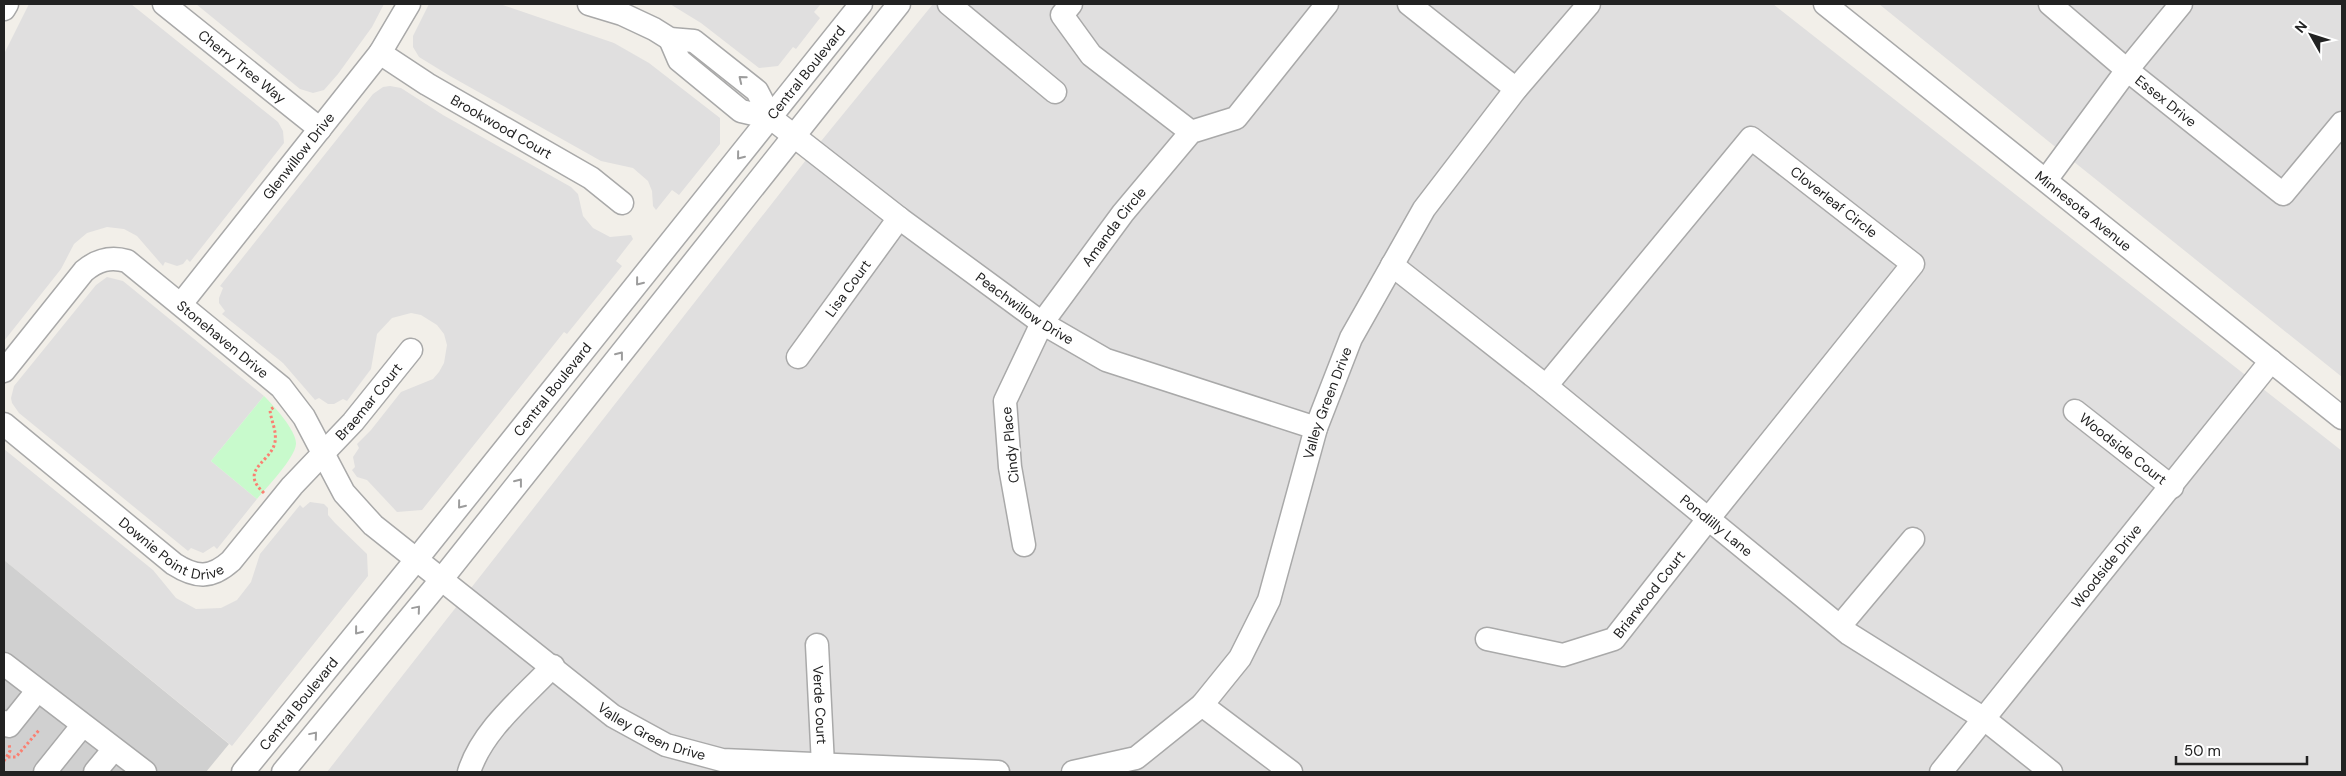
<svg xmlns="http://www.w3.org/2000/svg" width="2346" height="776" font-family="'DM Sans',sans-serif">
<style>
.residential{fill:#e0dfdf}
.religious{fill:#d0d0d0}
.park{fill:#c8facc}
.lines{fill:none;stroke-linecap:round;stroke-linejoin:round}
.minor-casing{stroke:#a9a9a9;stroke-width:25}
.path{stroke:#fa8072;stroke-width:3;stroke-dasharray:2.5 2.5;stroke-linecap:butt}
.minor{stroke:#fff;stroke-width:22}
.oneway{stroke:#9c9c9c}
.labels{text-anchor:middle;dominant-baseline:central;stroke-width:4;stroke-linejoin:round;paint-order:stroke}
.street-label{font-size:14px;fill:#222;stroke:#fff}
</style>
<rect width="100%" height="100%" fill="#f2efe9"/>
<path class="residential" d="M 29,4 L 131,4 L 278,122 L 283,131 L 284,143 L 190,262 L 187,259 L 183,264 L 177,266 L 165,262 L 163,266 L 137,236 L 124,229 L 107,227 L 87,233 L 74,244 L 61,269 L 4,341 L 4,54 Z
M 196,4 L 384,4 L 372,27 L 338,74 L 324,90 L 313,93 L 300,89 Z
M 429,4 L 500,4 L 614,43 L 649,63 L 720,118 L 720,144 L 679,195 L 672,190 L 656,210 L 653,206 L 652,191 L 648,181 L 633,168 L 601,161 L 450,76 L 419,57 L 413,47 L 413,36 Z
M 670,4 L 821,4 L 814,12 L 820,18 L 796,49 L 793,47 L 778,66 L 759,68 L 701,23 Z
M 933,4 L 1773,4 L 2342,451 L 2342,772 L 327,772 L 813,151 Z
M 1879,4 L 2342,4 L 2342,377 L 2053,145 Z
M 390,86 L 401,88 L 443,115 L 571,187 L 578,194 L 583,216 L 593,228 L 610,237 L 631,235 L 633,239 L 616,261 L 622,266 L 567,334 L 564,332 L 422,510 L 397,512 L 367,480 L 357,477 L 352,470 L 355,467 L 353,457 L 359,448 L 357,444 L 371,430 L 401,392 L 433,379 L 439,372 L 444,363 L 447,345 L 444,334 L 437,325 L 421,315 L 411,313 L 392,318 L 377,334 L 371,369 L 347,401 L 343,399 L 334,404 L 328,404 L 319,398 L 315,400 L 283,363 L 222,314 L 225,311 L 219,303 L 219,298 L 223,288 L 220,286 L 373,94 L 383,87 Z
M 107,277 L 123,281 L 264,396 L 211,461 L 257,499 L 217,549 L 214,546 L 203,553 L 191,548 L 188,551 L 19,413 L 12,403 L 11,398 L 14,386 L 96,285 Z
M 4,449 L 153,570 L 176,598 L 196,609 L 221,608 L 237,600 L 251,582 L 260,554 L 300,505 L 303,508 L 310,502 L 324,504 L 328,508 L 328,515 L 335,523 L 367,554 L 368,576 L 232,746 L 4,560 Z"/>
<path class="religious" d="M 4,560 L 229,744 L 206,772 L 4,772 Z"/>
<path class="park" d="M 264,396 C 273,405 297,431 296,444 C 295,458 267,487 257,499 L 211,461 Z"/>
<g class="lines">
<g class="minor-casing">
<g id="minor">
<path id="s1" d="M 164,4 L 320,129"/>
<path id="s2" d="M 589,4 L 622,14 L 654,29 L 670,39 L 694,41 L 757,91 L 771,118 L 794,136 L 899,218 L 1042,323 L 1106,360 L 1316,428"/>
<path d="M 949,4 L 1055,92"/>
<path d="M 1071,4 L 1062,15 L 1091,55 L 1191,132"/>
<path d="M 1409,4 L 1516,89"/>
<path id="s3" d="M 1825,4 L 2342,418"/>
<path id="s4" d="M 2050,4 L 2127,70 L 2283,194 L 2342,123"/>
<path d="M 4,9 L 7,4"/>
<path d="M 670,39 L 679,60 L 741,111 L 771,118"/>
<path id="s5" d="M 380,53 L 427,84 L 591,178 L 622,203"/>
<path d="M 2046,180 L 2127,70 L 2181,4"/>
<path id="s6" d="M 1392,265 L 1546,386 L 1849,634 L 1983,718 L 2051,772"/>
<path id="s7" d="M 181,304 L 380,53 L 409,4"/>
<path id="s8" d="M 798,357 L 899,218"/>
<path id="s9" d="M 4,371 L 84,271 C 97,260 110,256 127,261 L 281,387 L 304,417 L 344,493 L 373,525 L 613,716 L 666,745 L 722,760 L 998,772"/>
<path id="s10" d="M 2075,411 L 2172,487"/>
<path id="s11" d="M 4,424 L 174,564 C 196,578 211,579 231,561 L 292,486 L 353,422 L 411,350"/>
<path id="s12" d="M 1024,545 L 1010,467 L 1005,401 L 1042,323 L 1123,213 L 1191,132 L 1236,118 L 1327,4"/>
<path d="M 1840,626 L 1913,539"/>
<path id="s13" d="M 1487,639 L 1563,655 L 1614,639 L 1709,518 L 1913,264 L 1751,138 L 1546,386"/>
<path id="s14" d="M 817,645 L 823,765"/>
<path d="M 4,664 L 145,772"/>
<path d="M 1202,705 L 1291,772"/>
<path d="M 4,722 L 9,726 L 37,691"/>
<path d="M 45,772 L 82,726"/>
<path d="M 95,772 L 114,749"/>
<path id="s15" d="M 243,772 L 416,560 L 861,4"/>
<path d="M 283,772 L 441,580 L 899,4"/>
<path d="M 469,772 C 482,730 524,697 553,666"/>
<path id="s16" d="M 1073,772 L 1136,758 L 1202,705 L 1240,658 L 1269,600 L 1316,428 L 1351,338 L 1424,209 L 1516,89 L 1589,4"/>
<path id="s17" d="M 1941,772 L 2271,361"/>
</g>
</g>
<path class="path" d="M 264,493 C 238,469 271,463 275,442 C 277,431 271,421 270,410 L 274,407
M 8,757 L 16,757 L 40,729
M 4,761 L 10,751 L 9,743"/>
<use href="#minor" class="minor"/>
</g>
<defs><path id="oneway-chevron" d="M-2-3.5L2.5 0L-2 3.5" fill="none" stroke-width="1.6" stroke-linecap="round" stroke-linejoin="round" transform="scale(1.25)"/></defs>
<g class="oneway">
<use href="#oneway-chevron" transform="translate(742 79) rotate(-141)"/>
<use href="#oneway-chevron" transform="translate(740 156) rotate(129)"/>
<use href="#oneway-chevron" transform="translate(639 282) rotate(129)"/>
<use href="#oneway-chevron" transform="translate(620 355) rotate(-52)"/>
<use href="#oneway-chevron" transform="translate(519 482) rotate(-52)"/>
<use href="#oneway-chevron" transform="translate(461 505) rotate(129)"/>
<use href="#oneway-chevron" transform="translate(417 609) rotate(-50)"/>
<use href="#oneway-chevron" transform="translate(358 631) rotate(129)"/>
<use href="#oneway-chevron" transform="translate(314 735) rotate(-50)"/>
</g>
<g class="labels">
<g class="street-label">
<text stroke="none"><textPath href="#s1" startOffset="100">Cherry Tree Way</textPath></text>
<text stroke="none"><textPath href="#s15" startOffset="898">Central Boulevard</textPath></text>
<text stroke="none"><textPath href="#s4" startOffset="151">Essex Drive</textPath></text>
<text stroke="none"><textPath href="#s5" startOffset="142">Brookwood Court</textPath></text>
<text stroke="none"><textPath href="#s7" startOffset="189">Glenwillow Drive</textPath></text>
<text transform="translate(1834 202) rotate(38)">Cloverleaf Circle</text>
<text stroke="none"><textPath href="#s3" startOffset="331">Minnesota Avenue</textPath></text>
<text stroke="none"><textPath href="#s12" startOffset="352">Amanda Circle</textPath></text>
<text stroke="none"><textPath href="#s8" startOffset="85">Lisa Court</textPath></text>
<text stroke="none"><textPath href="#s2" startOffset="541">Peachwillow Drive</textPath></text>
<text stroke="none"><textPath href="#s9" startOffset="298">Stonehaven Drive</textPath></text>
<text stroke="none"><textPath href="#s15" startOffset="492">Central Boulevard</textPath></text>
<text stroke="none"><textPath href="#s11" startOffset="494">Braemar Court</textPath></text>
<text stroke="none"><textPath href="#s16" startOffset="480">Valley Green Drive</textPath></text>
<text transform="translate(1010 445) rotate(-96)">Cindy Place</text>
<text stroke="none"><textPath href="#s10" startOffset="61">Woodside Court</textPath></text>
<text stroke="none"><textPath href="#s6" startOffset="416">Pondlilly Lane</textPath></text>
<text stroke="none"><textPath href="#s11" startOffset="212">Downie Point Drive</textPath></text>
<text stroke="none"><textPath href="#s17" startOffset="264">Woodside Drive</textPath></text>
<text stroke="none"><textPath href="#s13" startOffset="188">Briarwood Court</textPath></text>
<text stroke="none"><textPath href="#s15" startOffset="88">Central Boulevard</textPath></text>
<text stroke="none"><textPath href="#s14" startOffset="60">Verde Court</textPath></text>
<text stroke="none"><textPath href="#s9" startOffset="889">Valley Green Drive</textPath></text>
</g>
</g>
<rect width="2346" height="776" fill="none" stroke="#222222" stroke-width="10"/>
<g transform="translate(2311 35) rotate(309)" stroke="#ffffff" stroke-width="4" paint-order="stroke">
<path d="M0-4L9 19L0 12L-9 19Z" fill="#222222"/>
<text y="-8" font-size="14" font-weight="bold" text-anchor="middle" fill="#222222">N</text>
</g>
<path d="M2176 756v8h131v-8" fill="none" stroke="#222222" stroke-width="2.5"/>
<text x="2184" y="756" font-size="15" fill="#222222" stroke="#ffffff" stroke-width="4" paint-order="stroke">50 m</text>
</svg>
